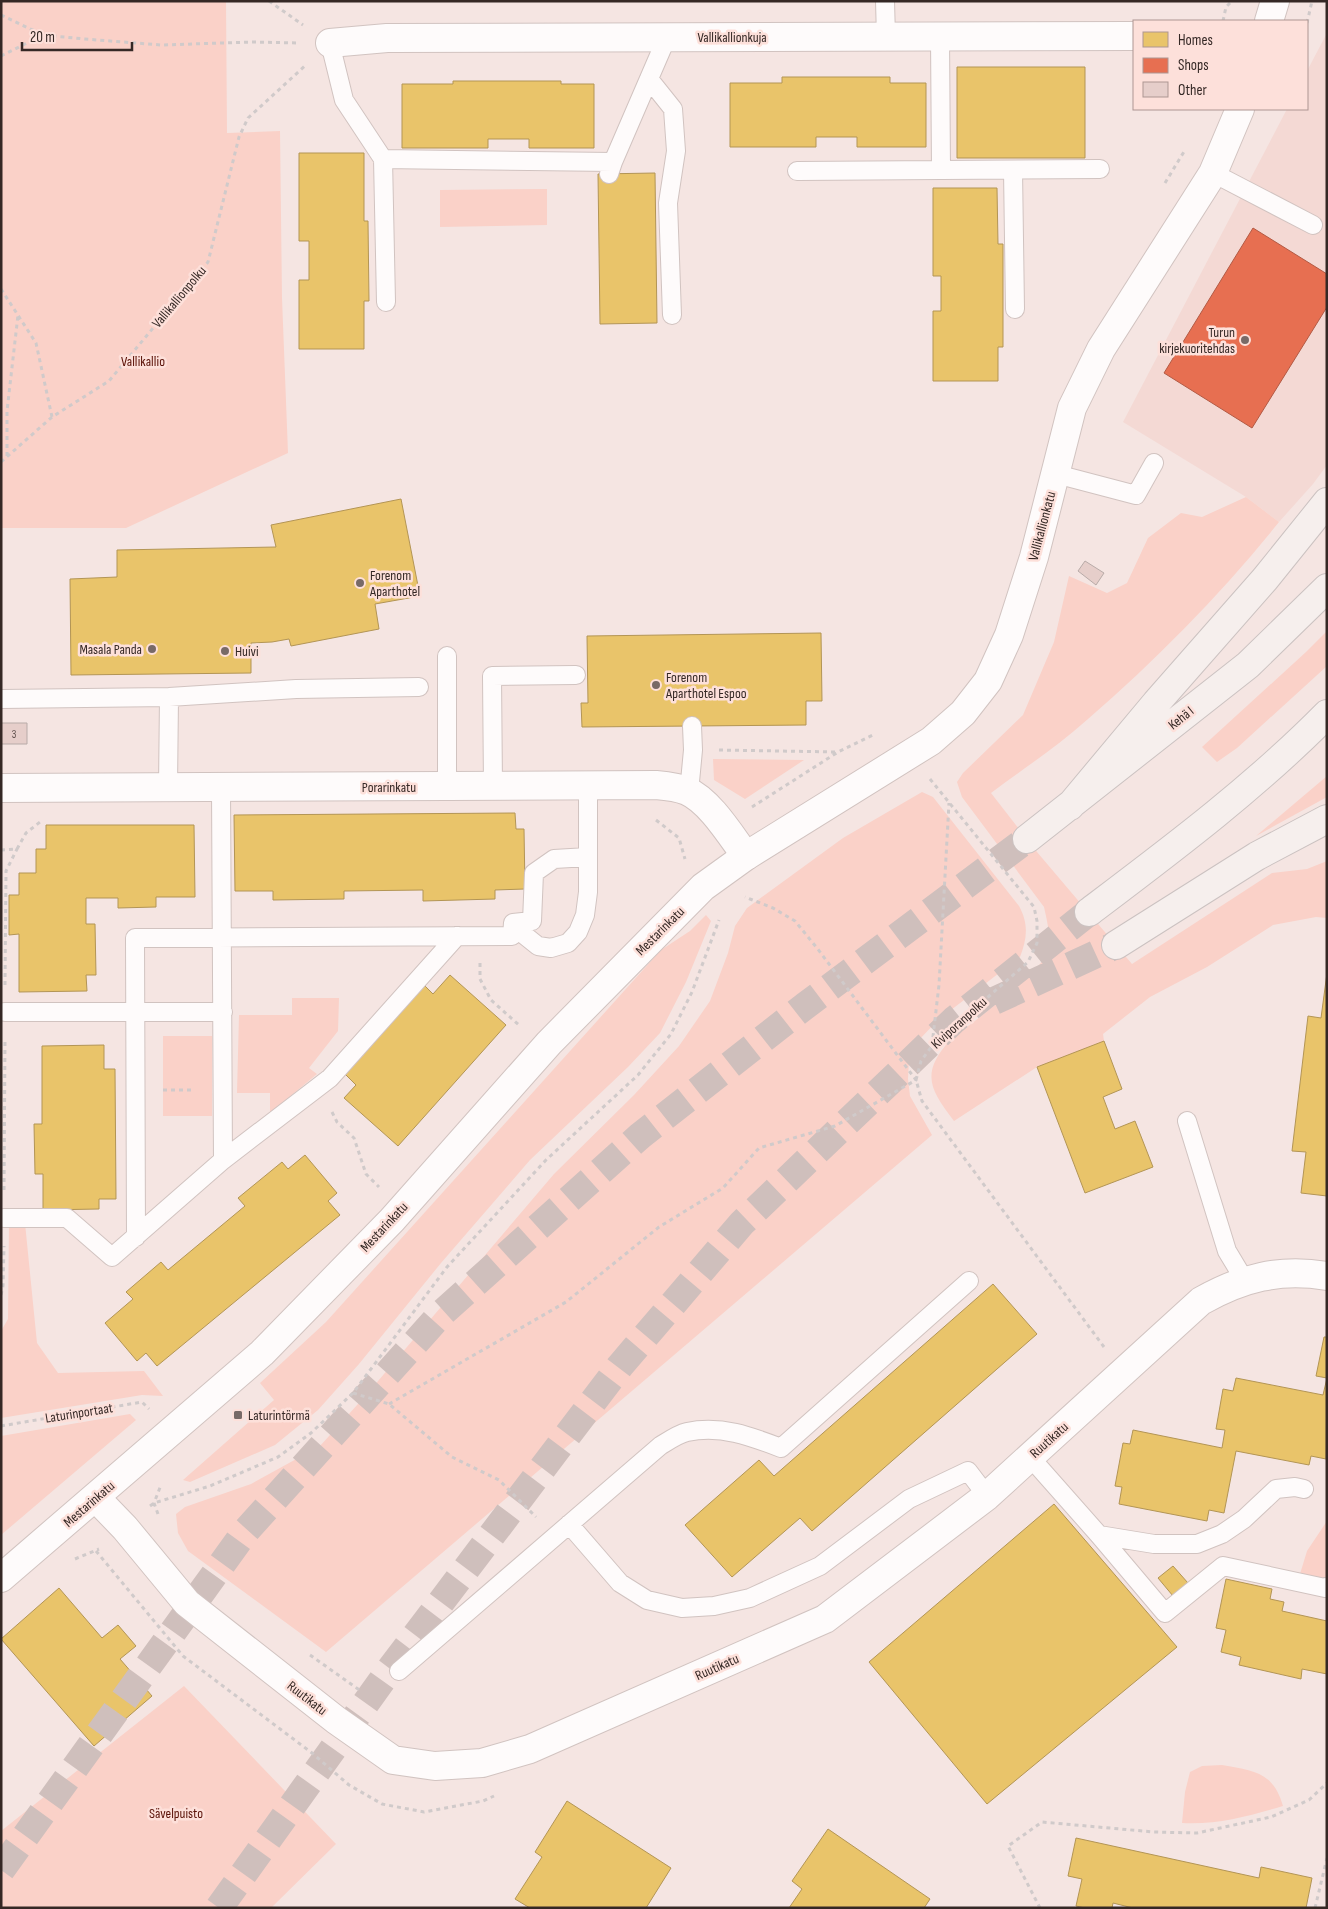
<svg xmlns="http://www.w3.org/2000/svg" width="1328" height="1909" font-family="'Sofia Sans Condensed',sans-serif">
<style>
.built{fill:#f4d9d4}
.green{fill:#fad1c8}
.homes{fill:#e9c46a;stroke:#b39555}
.shops{fill:#e76f51;stroke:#b25a44}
.building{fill:#e6ceca;stroke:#b8aba8}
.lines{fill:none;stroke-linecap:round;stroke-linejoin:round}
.trunk-tunnel{stroke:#cfbfbc;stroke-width:28;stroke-dasharray:28 14;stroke-linecap:butt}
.service-casing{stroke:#d1c3c0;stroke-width:20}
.minor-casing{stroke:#d1c3c0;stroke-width:30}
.tertiary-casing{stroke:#d1c3c0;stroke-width:30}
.trunk-casing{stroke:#cbc2c1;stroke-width:30}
.path{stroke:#d0caca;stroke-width:3;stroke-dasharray:4 4;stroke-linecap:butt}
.service{stroke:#fefbfb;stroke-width:18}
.minor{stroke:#fefbfb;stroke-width:28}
.tertiary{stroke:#fefbfb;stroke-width:28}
.trunk{stroke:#f6efed;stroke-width:28}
.poi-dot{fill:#786a67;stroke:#fde0da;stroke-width:2}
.labels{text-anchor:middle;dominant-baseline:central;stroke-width:5;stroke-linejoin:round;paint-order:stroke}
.number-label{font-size:11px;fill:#61524e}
.street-label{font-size:14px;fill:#352825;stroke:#fde0da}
.poi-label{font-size:14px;fill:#352825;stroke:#fde0da;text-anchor:start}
.park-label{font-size:14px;fill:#5a1107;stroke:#fde0da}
</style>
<rect width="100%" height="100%" fill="#f5e5e2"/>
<path class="built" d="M 1327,33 L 1327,465 L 1313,484 L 1279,522 L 1246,497 L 1123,422 L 1287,109 L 1307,109 L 1307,71 Z"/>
<path class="green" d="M 1,1 L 226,1 L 227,133 L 280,131 L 282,298 L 288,453 L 126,528 L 1,528 Z
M 547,189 L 547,225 L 440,227 L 440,190 Z
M 1246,497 L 1279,522 C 1222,593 1157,659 1088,719 C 1058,746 1023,769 991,793 L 1037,852 L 1132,964 L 1272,873 L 1307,869 L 1327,861 L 1327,918 L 1316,917 L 1273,925 L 1207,967 L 1150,997 L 1103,1034 L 1104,1041 L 1037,1067 L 954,1121 C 930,1089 920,1074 950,1040 C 971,1023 1038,976 1047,953 C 1052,939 1047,921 1044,907 L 962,797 L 957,782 L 963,773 L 1023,715 L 1054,642 L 1069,576 L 1107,593 L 1127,583 L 1148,538 L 1181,513 L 1202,517 Z
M 1327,631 L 1327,666 L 1237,748 L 1217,762 L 1202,747 L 1306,652 Z
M 713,759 L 804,760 L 745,799 L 714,780 Z
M 1327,776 L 1327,797 L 1256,836 Z
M 922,792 L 933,797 L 1019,906 C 1029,924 1027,939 1020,957 L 938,1020 L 917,1042 L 909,1060 L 908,1079 L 910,1096 L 932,1135 L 326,1652 L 188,1551 L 178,1533 L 176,1514 L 185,1507 L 251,1484 L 320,1446 L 367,1394 L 554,1174 L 634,1095 L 679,1046 L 710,1001 L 728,953 L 735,926 L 747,908 L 843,838 Z
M 706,915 L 711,921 L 686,982 L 660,1033 L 628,1067 L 530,1160 L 441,1263 L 359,1364 L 318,1410 L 275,1445 L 190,1482 L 183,1480 L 274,1400 L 260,1383 L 326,1322 L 661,950 L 690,931 Z
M 292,998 L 339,998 L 338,1031 L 309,1068 L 317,1074 L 270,1113 L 270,1093 L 237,1093 L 239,1015 L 292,1015 Z
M 163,1036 L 212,1036 L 212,1116 L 163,1116 Z
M 9,1223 L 25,1223 L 37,1343 L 58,1373 L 144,1371 L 163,1396 L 142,1395 L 1,1418 L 1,1331 L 8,1319 Z
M 130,1414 L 136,1420 L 1,1535 L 1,1436 Z
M 1327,1521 L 1327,1576 L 1324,1578 L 1300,1574 L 1307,1551 Z
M 184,1686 L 336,1844 L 271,1908 L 1,1908 L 1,1831 Z
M 1222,1765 C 1253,1771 1273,1771 1283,1806 C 1249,1816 1217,1825 1182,1823 L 1185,1792 L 1190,1772 L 1202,1766 Z"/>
<path class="homes" d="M 957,67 L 1085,67 L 1085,158 L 957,158 Z
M 782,77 L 890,77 L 890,83 L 926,83 L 926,147 L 857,147 L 857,137 L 816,137 L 816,147 L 730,147 L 730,83 L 782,83 Z
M 453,81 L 561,81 L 561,84 L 594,84 L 594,148 L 529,148 L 529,139 L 488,139 L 488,148 L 402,148 L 402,84 L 453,84 Z
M 299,153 L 364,153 L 364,221 L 368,221 L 369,301 L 364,301 L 364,349 L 299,349 L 299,280 L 309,280 L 309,241 L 299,241 Z
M 655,173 L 657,323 L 600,324 L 598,174 Z
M 933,188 L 997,188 L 998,244 L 1003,244 L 1003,347 L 998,347 L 998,381 L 933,381 L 933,311 L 941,311 L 941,276 L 933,276 Z
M 401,499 L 420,596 L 375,604 L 379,629 L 291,646 L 289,639 L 272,642 L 251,643 L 251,673 L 71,675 L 70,579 L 117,577 L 117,550 L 276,547 L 271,525 Z
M 821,633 L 822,701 L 806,701 L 806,725 L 582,727 L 581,703 L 588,703 L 587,636 Z
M 515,813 L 516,829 L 524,829 L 525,889 L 495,890 L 495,899 L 423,901 L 423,890 L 344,891 L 344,899 L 273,900 L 273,891 L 235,891 L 234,815 Z
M 46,825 L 194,825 L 195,897 L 156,897 L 156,907 L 118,908 L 118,898 L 86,898 L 86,924 L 95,924 L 96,975 L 86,975 L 87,991 L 19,992 L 19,934 L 9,935 L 9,895 L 19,895 L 19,873 L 36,873 L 36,849 L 46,849 Z
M 1327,973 L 1327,1196 L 1301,1193 L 1306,1152 L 1292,1151 L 1308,1016 L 1321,1018 Z
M 450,975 L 506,1025 L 398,1146 L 344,1098 L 356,1085 L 344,1073 L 423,984 L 433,994 Z
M 1104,1041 L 1122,1089 L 1103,1097 L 1115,1129 L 1135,1121 L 1153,1167 L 1085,1193 L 1037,1067 Z
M 104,1045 L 104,1069 L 115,1069 L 116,1199 L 99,1199 L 99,1209 L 43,1210 L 43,1174 L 35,1174 L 34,1124 L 42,1124 L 42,1046 Z
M 305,1155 L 337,1193 L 328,1201 L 340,1215 L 157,1366 L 146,1353 L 137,1361 L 105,1323 L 133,1299 L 126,1292 L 161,1262 L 168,1270 L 245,1206 L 238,1198 L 282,1162 L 288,1169 Z
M 993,1284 L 1037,1334 L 812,1531 L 800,1518 L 732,1577 L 685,1525 L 759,1460 L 774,1476 Z
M 1324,1337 L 1327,1337 L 1327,1378 L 1316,1376 Z
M 1236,1378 L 1323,1395 L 1327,1378 L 1326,1459 L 1311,1456 L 1309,1465 L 1236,1451 L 1224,1513 L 1209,1510 L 1207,1521 L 1119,1504 L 1122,1487 L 1115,1486 L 1123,1443 L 1130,1444 L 1133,1430 L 1222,1448 L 1225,1430 L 1216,1429 L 1223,1389 L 1233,1391 Z
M 1054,1504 L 1177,1647 L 987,1804 L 869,1662 Z
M 1173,1566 L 1188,1583 L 1173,1596 L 1158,1578 Z
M 1226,1579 L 1272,1589 L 1270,1599 L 1284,1602 L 1282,1611 L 1327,1621 L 1327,1674 L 1302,1669 L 1301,1679 L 1239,1665 L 1241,1657 L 1221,1652 L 1226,1630 L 1216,1628 Z
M 59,1588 L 102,1638 L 118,1625 L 136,1646 L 120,1659 L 152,1696 L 94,1746 L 1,1639 Z
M 567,1801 L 671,1868 L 646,1908 L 530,1908 L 515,1899 L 542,1857 L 535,1852 Z
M 828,1829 L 930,1899 L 924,1908 L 789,1908 L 802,1889 L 792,1881 Z
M 1076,1838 L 1259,1878 L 1261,1867 L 1312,1878 L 1306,1908 L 1133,1908 L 1113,1903 L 1112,1908 L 1085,1908 L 1076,1906 L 1082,1879 L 1068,1876 Z"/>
<path class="shops" d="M 1253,228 L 1327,274 L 1327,307 L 1252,428 L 1164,373 Z"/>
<path class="building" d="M 1085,561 L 1104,573 L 1096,585 L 1078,571 Z
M 1,723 L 27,723 L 27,744 L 1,744 Z"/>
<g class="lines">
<path class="trunk-tunnel" d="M 994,1001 L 1116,945
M 1,1870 L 245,1532 L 441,1314 L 640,1136 L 805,1006 L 1027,839
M 219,1908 L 388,1672 L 620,1366 L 742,1223 L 954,1020 L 1089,912"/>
<g class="service-casing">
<path id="service" d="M 885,1 L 886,37
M 940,37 L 941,170 L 1100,169
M 330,43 L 344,100 L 383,159 L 386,302
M 649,79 L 673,109 L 676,151 L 668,203 L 672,315
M 383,159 L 613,162
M 1013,170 L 1015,309
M 797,171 L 941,170
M 1213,173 L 1313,225
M 609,174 L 613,162 L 667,37
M 1056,474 L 1136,495 L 1154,463
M 447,656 L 447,786
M 1,699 L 169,697 L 296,689 L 419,687
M 493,786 L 492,676 L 576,675
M 168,788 L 169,697
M 689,792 L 693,750 L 692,726
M 523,934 L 538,946 L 551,948 L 568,943 L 578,932 L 585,915 L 588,892 L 588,786
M 5,1012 L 223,1012
M 1187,1121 L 1227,1251 L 1245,1281
M 223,1160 L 330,1078 L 457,936
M 4,1218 L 67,1218 L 112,1257 L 223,1160 L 221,788
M 136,1237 L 135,938 L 512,936 L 513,923 L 532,921 L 534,873 L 554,859 L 588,857
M 1030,1457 L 1099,1535 L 1165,1613 L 1223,1566 L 1325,1588 L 1327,1587
M 569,1524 L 620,1583 L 647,1600 L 682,1608 L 714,1606 L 750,1598 L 820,1566 L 909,1499 L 968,1471 L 987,1496
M 1099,1535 L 1154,1544 L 1197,1544 L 1222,1534 L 1244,1519 L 1276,1489 L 1295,1487 L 1304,1489
M 399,1671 L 660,1446 C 668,1441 678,1434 687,1432 C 721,1425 750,1436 781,1448 L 969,1281"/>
</g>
<g class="minor-casing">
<path id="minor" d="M 330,43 L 387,38 L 1134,36
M 1,788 L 656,785 C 667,786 678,787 687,791 C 710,801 731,836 746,856"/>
</g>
<g class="tertiary-casing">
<path id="tertiary" d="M 1269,21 L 1275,1
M 96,1498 L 125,1528 L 187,1603 L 336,1720 L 393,1760 L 435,1766 L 482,1763 L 530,1749 L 825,1619 L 987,1496 L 1201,1301 C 1242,1278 1279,1268 1327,1276
M 1,1578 L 262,1353 L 392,1220 L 549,1043 L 703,887 L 746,856 L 931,741 L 963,713 L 988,681 L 1009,635 L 1034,557 L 1072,408 L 1101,349 L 1213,173 L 1240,109"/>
</g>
<g class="trunk-casing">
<path id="trunk" d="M 1070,806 L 1156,703 L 1265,579 L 1327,502
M 1027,839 L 1248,665 L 1327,588
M 1089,912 C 1171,850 1254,788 1327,714
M 1116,945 L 1257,856 L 1327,819"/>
</g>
<path class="path" d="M 269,1 L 303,25
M 1,15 L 43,35 L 85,39 L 161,45 L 254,42 L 299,43
M 1223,21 L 1226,7 L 1232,1
M 1307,23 L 1312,1
M 1,56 L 43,35
M 1165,183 L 1185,150
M 1,289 L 36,343 L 52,417
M 7,456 L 7,411 L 18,315
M 1,462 L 52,417 L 109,381 L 208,262 L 239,137 L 248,118 L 307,64
M 719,750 L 838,752
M 930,779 L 1034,907 L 1037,921 L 1037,943 L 1028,962 L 932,1046 L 921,1061 L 916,1080 L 922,1101 L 1104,1347
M 752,807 L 838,752 L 873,735
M 656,820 L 679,838 L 685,859
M 1,850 L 17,849 L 26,833 L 40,822
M 480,963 L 480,979 L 491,1000 L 520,1026
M 5,985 L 6,871 L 17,849
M 932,1045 L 939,985 L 949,803
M 163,1090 L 195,1090
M 332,1112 L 337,1122 L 354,1138 L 366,1174 L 379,1187
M 4,1190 L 5,1038
M 1,1295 L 3,1286 L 4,1246
M 353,1393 L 389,1404 L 452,1457 L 499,1480 L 536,1517
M 389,1404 L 566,1302 L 659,1227 L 723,1188 L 759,1148 L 835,1126 L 916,1080 L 817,948 L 795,921 L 773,908 L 745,897
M 1,1426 L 142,1402 L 149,1409
M 150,1506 L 154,1503 L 210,1486 L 278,1457 L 311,1433 L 353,1393 L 447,1267 L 546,1160 L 638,1075 L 671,1034 L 692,992 L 719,920
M 158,1514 L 154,1503 L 161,1485
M 96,1551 L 183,1656 L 312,1753 L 349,1785 L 382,1804 L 424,1812 L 483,1801 L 494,1796
M 75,1559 L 99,1549
M 310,1655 L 358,1689 L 355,1693
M 1040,1908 L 1008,1846 L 1042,1822 L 1154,1832 L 1197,1833 L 1271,1817 L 1309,1800 L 1327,1783
M 1315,1908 L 1327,1858"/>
<use href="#service" class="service"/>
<use href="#minor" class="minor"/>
<use href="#tertiary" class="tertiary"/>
<use href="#trunk" class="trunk"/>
</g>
<g class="poi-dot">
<circle cx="1245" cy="340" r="5"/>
<circle cx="360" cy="583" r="5"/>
<circle cx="152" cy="649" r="5"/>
<circle cx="225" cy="651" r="5"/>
<circle cx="656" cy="685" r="5"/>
<rect x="233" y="1410" width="10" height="10" rx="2.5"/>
</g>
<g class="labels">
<g class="number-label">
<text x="14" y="734">3</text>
</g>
<g class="street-label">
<text x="732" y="37">Vallikallionkuja</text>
<text transform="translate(179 297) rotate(-50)">Vallikallionpolku</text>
<text transform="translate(1042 526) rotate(-75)">Vallikallionkatu</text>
<text transform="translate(1181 718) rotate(-39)">Kehä I</text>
<text x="389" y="787">Porarinkatu</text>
<text transform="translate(660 931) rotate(-45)">Mestarinkatu</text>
<text transform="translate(959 1023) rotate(-42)">Kiviporanpolku</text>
<text transform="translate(384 1227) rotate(-47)">Mestarinkatu</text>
<text transform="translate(79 1413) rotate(-9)">Laturinportaat</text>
<text transform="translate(1049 1440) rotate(-42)">Ruutikatu</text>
<text transform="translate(89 1504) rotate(-41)">Mestarinkatu</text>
<text transform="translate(717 1667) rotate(-24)">Ruutikatu</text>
<text transform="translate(307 1698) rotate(38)">Ruutikatu</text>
</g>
<g class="poi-label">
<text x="1235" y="332" text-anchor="end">Turun<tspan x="1235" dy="16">kirjekuoritehdas</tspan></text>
<text x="370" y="575">Forenom<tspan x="370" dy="16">Aparthotel</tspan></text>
<text x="142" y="649" text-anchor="end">Masala Panda</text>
<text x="235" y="651">Huivi</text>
<text x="666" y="677">Forenom<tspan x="666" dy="16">Aparthotel Espoo</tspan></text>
<text x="248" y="1415">Laturintörmä</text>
</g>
<g class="park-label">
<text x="143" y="361">Vallikallio</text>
<text x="176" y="1813">Sävelpuisto</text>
</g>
</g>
<rect width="1328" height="1909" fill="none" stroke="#352825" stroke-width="5"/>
<rect x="1133" y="20" width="175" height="90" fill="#fde0da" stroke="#ad9692"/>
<rect x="1143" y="32" width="25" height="15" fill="#e9c46a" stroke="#ad9692"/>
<text x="1178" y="45" font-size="15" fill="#352825">Homes</text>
<rect x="1143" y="58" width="25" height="15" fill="#e76f51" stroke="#ad9692"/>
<text x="1178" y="70" font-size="15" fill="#352825">Shops</text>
<rect x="1143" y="82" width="25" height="15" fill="#e6ceca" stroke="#ad9692"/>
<text x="1178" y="95" font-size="15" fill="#352825">Other</text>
<path d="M22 42v8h110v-8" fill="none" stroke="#352825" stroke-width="2.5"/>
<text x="30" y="42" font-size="15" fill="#352825" stroke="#fde0da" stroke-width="4" paint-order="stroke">20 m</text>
</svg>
